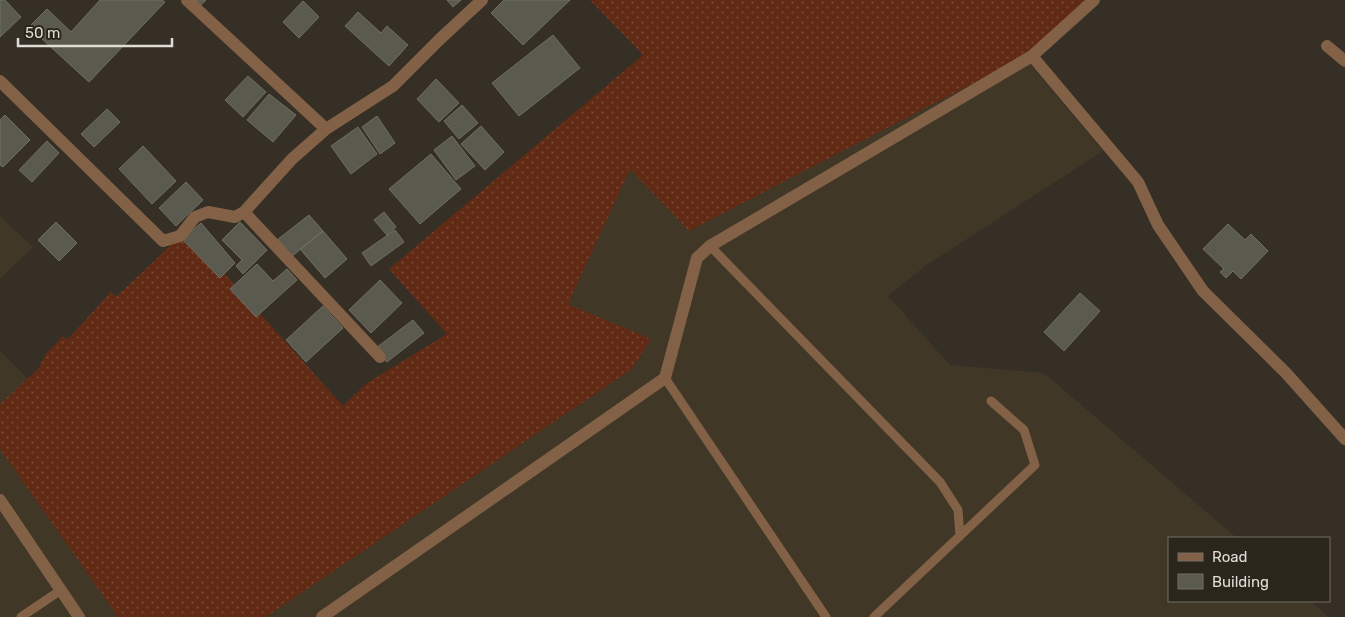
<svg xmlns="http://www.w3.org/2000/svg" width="1345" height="617" font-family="Rubik,sans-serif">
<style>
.built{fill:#403727}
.grass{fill:url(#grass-dots)}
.building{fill:#5b5a4e;stroke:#716f63}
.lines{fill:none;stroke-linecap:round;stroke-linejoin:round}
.service{stroke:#826146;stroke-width:9}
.minor{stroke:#826146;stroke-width:12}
</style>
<defs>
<pattern id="grass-dots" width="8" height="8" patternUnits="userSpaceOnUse" patternTransform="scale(1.25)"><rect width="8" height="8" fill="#612a14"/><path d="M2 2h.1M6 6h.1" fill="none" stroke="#774835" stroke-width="1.8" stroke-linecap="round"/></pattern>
</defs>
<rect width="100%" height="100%" fill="#352f26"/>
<path class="built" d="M 1024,57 L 1103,151 L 925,266 L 888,296 L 950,365 L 1044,373 L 1237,538 L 1169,538 L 1169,601 L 1310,601 L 1329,617 L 0,617 L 0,351 L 28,379 L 39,368 L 45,355 L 63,336 L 67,340 L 111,292 L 116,297 L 186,231 L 343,406 L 367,383 L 447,334 L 389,269 L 581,108 Z
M 0,216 L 33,247 L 0,279 Z"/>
<path class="grass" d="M 590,0 L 1095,0 L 1024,57 L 689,231 L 630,169 L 568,304 L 651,339 L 632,369 L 266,617 L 118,617 L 0,449 L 0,404 L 39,368 L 45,355 L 63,336 L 67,340 L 111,292 L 116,297 L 186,231 L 343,406 L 367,383 L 447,334 L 389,269 L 643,55 Z"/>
<path class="building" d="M 0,0 L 5,0 L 21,17 L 0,37 Z
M 100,0 L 162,0 L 165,2 L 89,82 L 29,27 L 47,9 L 71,32 Z
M 194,0 L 206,0 L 200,6 Z
M 447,0 L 461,0 L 453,7 Z
M 504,0 L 570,0 L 523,45 L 491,13 Z
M 303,1 L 319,17 L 299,38 L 283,22 Z
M 358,12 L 381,33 L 387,26 L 408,45 L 389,66 L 345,26 Z
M 553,35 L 580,68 L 519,116 L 492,83 Z
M 248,76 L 266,92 L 243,117 L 225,100 Z
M 436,79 L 459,103 L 439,122 L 417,99 Z
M 269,94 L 296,115 L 273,142 L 247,120 Z
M 462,105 L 478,123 L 459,139 L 444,121 Z
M 107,109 L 120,122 L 94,147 L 81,134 Z
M 5,115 L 30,140 L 3,167 L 0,165 L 0,120 Z
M 377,116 L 395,143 L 380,154 L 362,127 Z
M 481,126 L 504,152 L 485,170 L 461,144 Z
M 358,127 L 377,154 L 351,174 L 331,146 Z
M 452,136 L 475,166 L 456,180 L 434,150 Z
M 47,141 L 59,153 L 32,182 L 19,170 Z
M 143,146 L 176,181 L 152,204 L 119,169 Z
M 431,154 L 461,189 L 420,224 L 389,189 Z
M 186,182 L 203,200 L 176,226 L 159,208 Z
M 384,212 L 396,227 L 387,235 L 374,220 Z
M 309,215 L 323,231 L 291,257 L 277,240 Z
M 56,222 L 77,243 L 59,261 L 38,240 Z
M 240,222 L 267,250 L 243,274 L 236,266 L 242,260 L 222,240 Z
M 201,223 L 235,263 L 220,278 L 182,239 Z
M 1228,224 L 1245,240 L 1251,234 L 1268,251 L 1241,279 L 1233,271 L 1226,278 L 1220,272 L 1224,269 L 1203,249 Z
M 395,230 L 404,242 L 371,266 L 362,253 Z
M 323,231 L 347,259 L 325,278 L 300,249 Z
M 257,264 L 273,281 L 287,269 L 297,280 L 256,317 L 230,289 Z
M 380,280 L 402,303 L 371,333 L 349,310 Z
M 1080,293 L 1100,311 L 1064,351 L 1044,332 Z
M 323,306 L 343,328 L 306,362 L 286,340 Z
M 413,320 L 424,333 L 387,362 L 376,348 Z"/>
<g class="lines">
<path class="service" d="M 710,246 L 940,482 L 958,510 L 960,536
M 665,378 L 826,617
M 21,617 L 61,590
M 874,617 L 1035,465 L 1024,430 L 991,401"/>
<path class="minor" d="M 187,0 L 326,129
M 1327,46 L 1345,61
M 1032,56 L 1138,182 L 1158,225 L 1203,291 L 1286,373 L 1345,439
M 0,81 L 163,241 L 180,236 L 195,217 L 208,212 L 235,217 L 244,212 L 292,159 L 326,129 L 393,86 L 440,39 L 482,0
M 244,212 L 380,357
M 0,500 L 79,617
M 322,617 L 665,378 L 697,258 L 710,246 L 1032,56 L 1094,0"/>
</g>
<rect x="1168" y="537" width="162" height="65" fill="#2b261c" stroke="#736f66"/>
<rect x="1178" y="553" width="25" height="8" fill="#826146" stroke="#736f66"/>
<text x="1212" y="562" font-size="15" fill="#e0dcd6">Road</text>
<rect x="1178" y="574" width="25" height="15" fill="#5b5a4e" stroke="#736f66"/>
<text x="1212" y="587" font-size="15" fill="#e0dcd6">Building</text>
<path d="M18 38v8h154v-8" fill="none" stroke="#e0dcd6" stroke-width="2.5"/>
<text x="25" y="38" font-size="15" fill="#e0dcd6" stroke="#2b261c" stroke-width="4" paint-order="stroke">50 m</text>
</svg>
